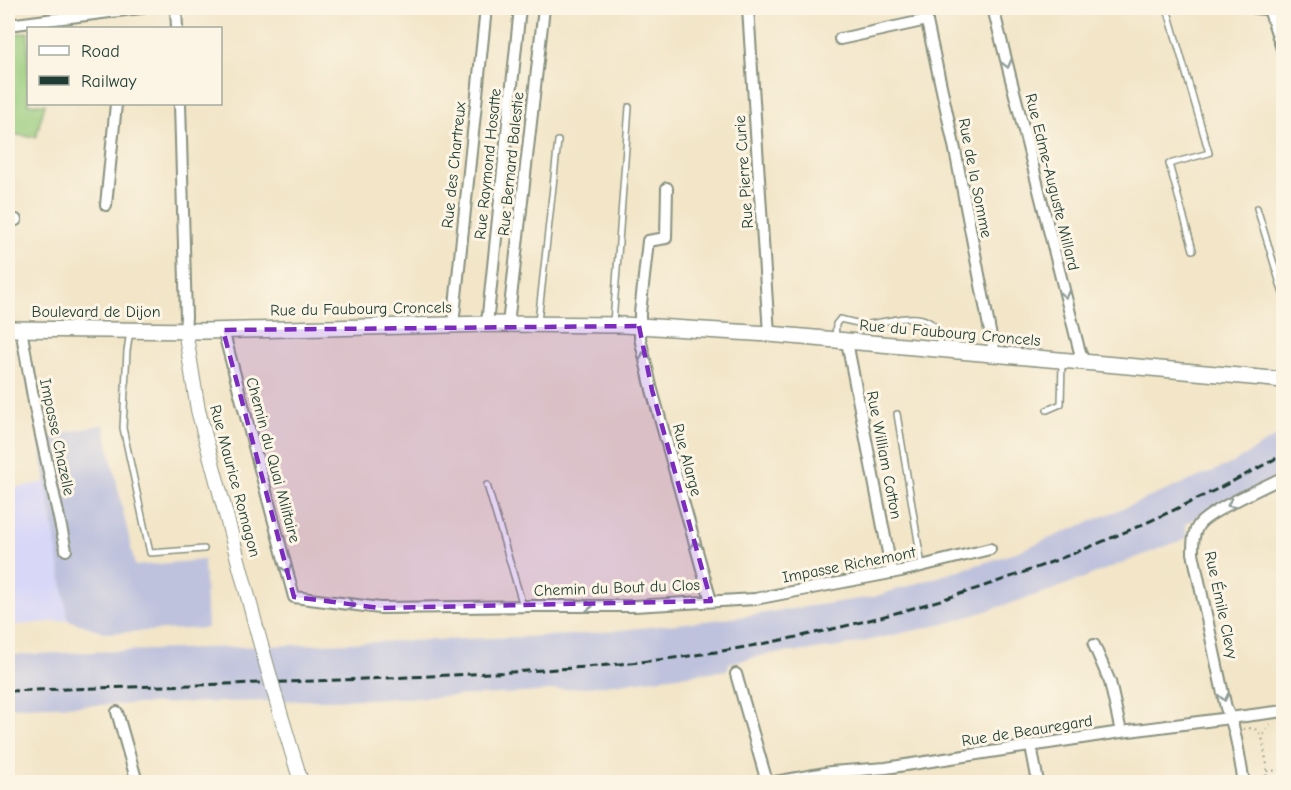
<svg xmlns="http://www.w3.org/2000/svg" width="1291" height="790" font-family="'Comic Neue',sans-serif">
<style>
.built{fill:#d8d7f8}
.industrial{fill:#bfc2dd}
.green{fill:#97cb7d;stroke:#5b8458;stroke-width:1.5}
.lines{fill:none;stroke-linecap:round;stroke-linejoin:round}
.service-casing{stroke:#88917e;stroke-width:8}
.minor-casing{stroke:#88917e;stroke-width:14}
.tertiary-casing{stroke:#88917e;stroke-width:16}
.secondary-casing{stroke:#88917e;stroke-width:18}
.path{stroke:#88917e;stroke-width:2;stroke-dasharray:1.5 4.5;stroke-linecap:butt}
.service{stroke:#fff;stroke-width:5}
.minor{stroke:#fff;stroke-width:10}
.tertiary{stroke:#fff;stroke-width:14}
.secondary{stroke:#fff;stroke-width:15}
.rail{stroke:#1f3d34;stroke-width:3;stroke-dasharray:9 4.5;stroke-linecap:butt}
.tertiary-bridge-casing{stroke:#88917e;stroke-width:16;stroke-linecap:butt}
.tertiary-bridge{stroke:#fff;stroke-width:14}
.oneway{stroke:#8f9e9a}
.marked{fill:#7b2cbf;fill-opacity:0.2;stroke:#7b2cbf;stroke-width:4.5;stroke-dasharray:12 8;stroke-linejoin:round}
.labels{text-anchor:middle;dominant-baseline:central;stroke-width:6;stroke-linejoin:round;paint-order:stroke}
.street-label{font-size:16px;fill:#1f3d34;stroke:#fcf5e5}
</style>
<rect width="100%" height="100%" fill="#fcf5e5"/>
<filter id="ink" filterUnits="userSpaceOnUse"><feTurbulence type="fractalNoise" baseFrequency=".0167" numOctaves="2"/><feDisplacementMap in="SourceGraphic" scale="12" xChannelSelector="R" yChannelSelector="G"/><feConvolveMatrix kernelMatrix="1 2 1 2 8 2 1 2 1" color-interpolation-filters="sRGB"/></filter>
<filter id="wash" filterUnits="userSpaceOnUse"><feTurbulence type="fractalNoise" baseFrequency=".008" numOctaves="4" result="noise"/><feDisplacementMap in="SourceGraphic" scale="24" xChannelSelector="R" yChannelSelector="G"/><feGaussianBlur stdDeviation="1.35" result="paint"/><feColorMatrix in="noise" values="0 0 0 0 0 0 0 0 0 0 0 0 0 0 0 0 0 1.4 0 .05"/><feComposite in="paint" operator="in"/></filter>
<g filter="url(#wash)">
<rect width="100%" height="100%" fill="#f2e5c8"/>
<path class="built" d="M 46,482 L 68,620 L 8,626 L 8,489 Z"/>
<path class="industrial" d="M 104,424 L 135,566 L 204,560 L 207,628 L 107,633 L 68,620 L 39,439 Z
M 1283,432 L 1283,474 L 1185,524 L 1187,538 L 1052,590 L 952,622 L 835,648 L 770,654 L 729,663 L 728,670 L 596,686 L 524,693 L 407,698 L 8,707 L 8,655 L 575,635 L 732,618 L 873,597 L 1009,555 L 1233,463 Z"/>
<path class="green" d="M 28,32 L 28,104 L 45,104 L 36,137 L 8,134 L 8,35 Z"/>
</g>
<g filter="url(#ink)">
<g class="lines">
<g class="service-casing">
<path id="service" d="M 1167,8 L 1209,153 L 1169,164 L 1193,250
M 1257,208 L 1284,297
M 538,322 L 558,141
M 613,323 L 629,107
M 130,331 L 127,351 L 123,428 L 150,553 L 204,549
M 835,340 L 836,324 L 840,319 C 849,321 858,324 867,324 C 889,323 928,305 939,335 C 940,339 941,344 941,349
M 1047,410 L 1061,404 L 1062,363
M 897,414 L 922,566
M 487,485 L 523,606"/>
</g>
<g class="minor-casing">
<path id="minor" d="M 176,8 L 177,28
M 748,8 L 769,334
M 924,8 L 955,150 L 992,342 L 996,355
M 993,8 L 1079,349 L 1085,364
M 1255,8 L 1284,11
M 1269,9 L 1284,55
M 8,25 L 141,8
M 840,39 L 927,20
M 180,104 L 186,317 L 185,330
M 667,188 L 666,238 L 648,241 L 640,313 L 640,338 L 652,390 L 711,601
M 106,205 L 116,104
M 8,219 L 16,220
M 487,324 L 520,8
M 508,324 L 544,8
M 453,325 L 486,8
M 21,329 L 35,408 L 66,550
M 223,330 L 294,597 L 380,608 L 536,606 L 634,606 L 755,599 L 901,571 L 990,549
M 847,342 L 892,573
M 1094,645 L 1110,682 L 1121,732
M 736,674 L 767,782
M 117,712 L 137,782
M 1031,746 L 1038,782
M 775,782 L 831,772 L 886,768 L 1121,732 L 1284,711
M 1244,782 C 1239,758 1237,731 1226,708 L 1193,553 C 1193,543 1193,534 1198,526 C 1205,513 1268,485 1284,477"/>
</g>
<g class="tertiary-casing">
<path id="tertiary" d="M 185,330 L 198,410 L 259,638
M 279,709 L 301,782"/>
</g>
<g class="secondary-casing">
<path id="secondary" d="M 8,329 L 205,331 L 487,324 L 623,325 L 769,334 L 1284,380"/>
</g>
<path class="path" d="M 1243,729 C 1253,727 1257,729 1262,737
M 1267,771 L 1284,770
M 1266,782 L 1267,765 L 1262,737 L 1270,724"/>
<use href="#service" class="service"/>
<use href="#minor" class="minor"/>
<use href="#tertiary" class="tertiary"/>
<use href="#secondary" class="secondary"/>
<path class="rail" d="M 8,691 C 148,686 289,683 430,676 C 536,671 641,666 745,647 C 936,613 1115,547 1284,454"/>
<g class="tertiary-bridge-casing">
<path id="tertiary-bridge" d="M 259,638 L 279,709"/>
</g>
<use href="#tertiary-bridge" class="tertiary-bridge"/>
</g>
<defs><path id="oneway-chevron" d="M-2-3.5L2.5 0L-2 3.5" fill="none" stroke-width="1.6" stroke-linecap="round" stroke-linejoin="round" transform="scale(1.5)"/></defs>
<g class="oneway">
<use href="#oneway-chevron" transform="translate(1007 64) rotate(76)"/>
<use href="#oneway-chevron" transform="translate(1065 294) rotate(76)"/>
<use href="#oneway-chevron" transform="translate(644 356) rotate(-103)"/>
<use href="#oneway-chevron" transform="translate(1231 504) rotate(153)"/>
<use href="#oneway-chevron" transform="translate(695 544) rotate(-105)"/>
<use href="#oneway-chevron" transform="translate(287 569) rotate(75)"/>
<use href="#oneway-chevron" transform="translate(352 605) rotate(7)"/>
<use href="#oneway-chevron" transform="translate(589 606)"/>
<use href="#oneway-chevron" transform="translate(1224 697) rotate(79)"/>
</g>
</g>
<path class="marked" d="M 639,326 L 652,390 L 711,601 L 380,608 L 294,597 L 223,330 Z"/>
<g class="labels">
<g class="street-label">
<text transform="translate(488 164) rotate(-84)">Rue Raymond Hosatte</text>
<text transform="translate(511 164) rotate(-84)">Rue Bernard Balestie</text>
<text transform="translate(454 165) rotate(-84)">Rue des Chartreux</text>
<text transform="translate(744 172) rotate(-94)">Rue Pierre Curie</text>
<text transform="translate(975 178) rotate(79)">Rue de la Somme</text>
<text transform="translate(1052 182) rotate(76)">Rue Edme-Auguste Millard</text>
<text transform="translate(361 309) rotate(-1)">Rue du Faubourg Croncels</text>
<text x="96" y="312">Boulevard de Dijon</text>
<text transform="translate(950 333) rotate(5)">Rue du Faubourg Croncels</text>
<text transform="translate(57 437) rotate(78)">Impasse Chazelle</text>
<text transform="translate(884 455) rotate(79)">Rue William Cotton</text>
<text transform="translate(273 460) rotate(75)">Chemin du Quai Militaire</text>
<text transform="translate(687 460) rotate(75)">Rue Alarge</text>
<text transform="translate(235 481) rotate(75)">Rue Maurice Romagon</text>
<text transform="translate(849 565) rotate(-11)">Impasse Richemont</text>
<text transform="translate(617 588) rotate(-2)">Chemin du Bout du Clos</text>
<text transform="translate(1221 605) rotate(78)">Rue Émile Clevy</text>
<text transform="translate(1027 731) rotate(-9)">Rue de Beauregard</text>
</g>
</g>
<rect width="1291" height="790" fill="none" stroke="#fcf5e5" stroke-width="30"/>
<rect x="27" y="27" width="195" height="78" fill="#fcf5e5" stroke="#a4ab9e" stroke-width="1.5"/>
<rect x="39" y="46" width="30" height="9" fill="#ffffff" stroke="#a4ab9e" stroke-width="1.5"/>
<text x="81" y="57" font-size="18" fill="#1f3d34">Road</text>
<rect x="39" y="76" width="30" height="9" fill="#1f3d34" stroke="#a4ab9e" stroke-width="1.5"/>
<text x="81" y="87" font-size="18" fill="#1f3d34">Railway</text>
</svg>
